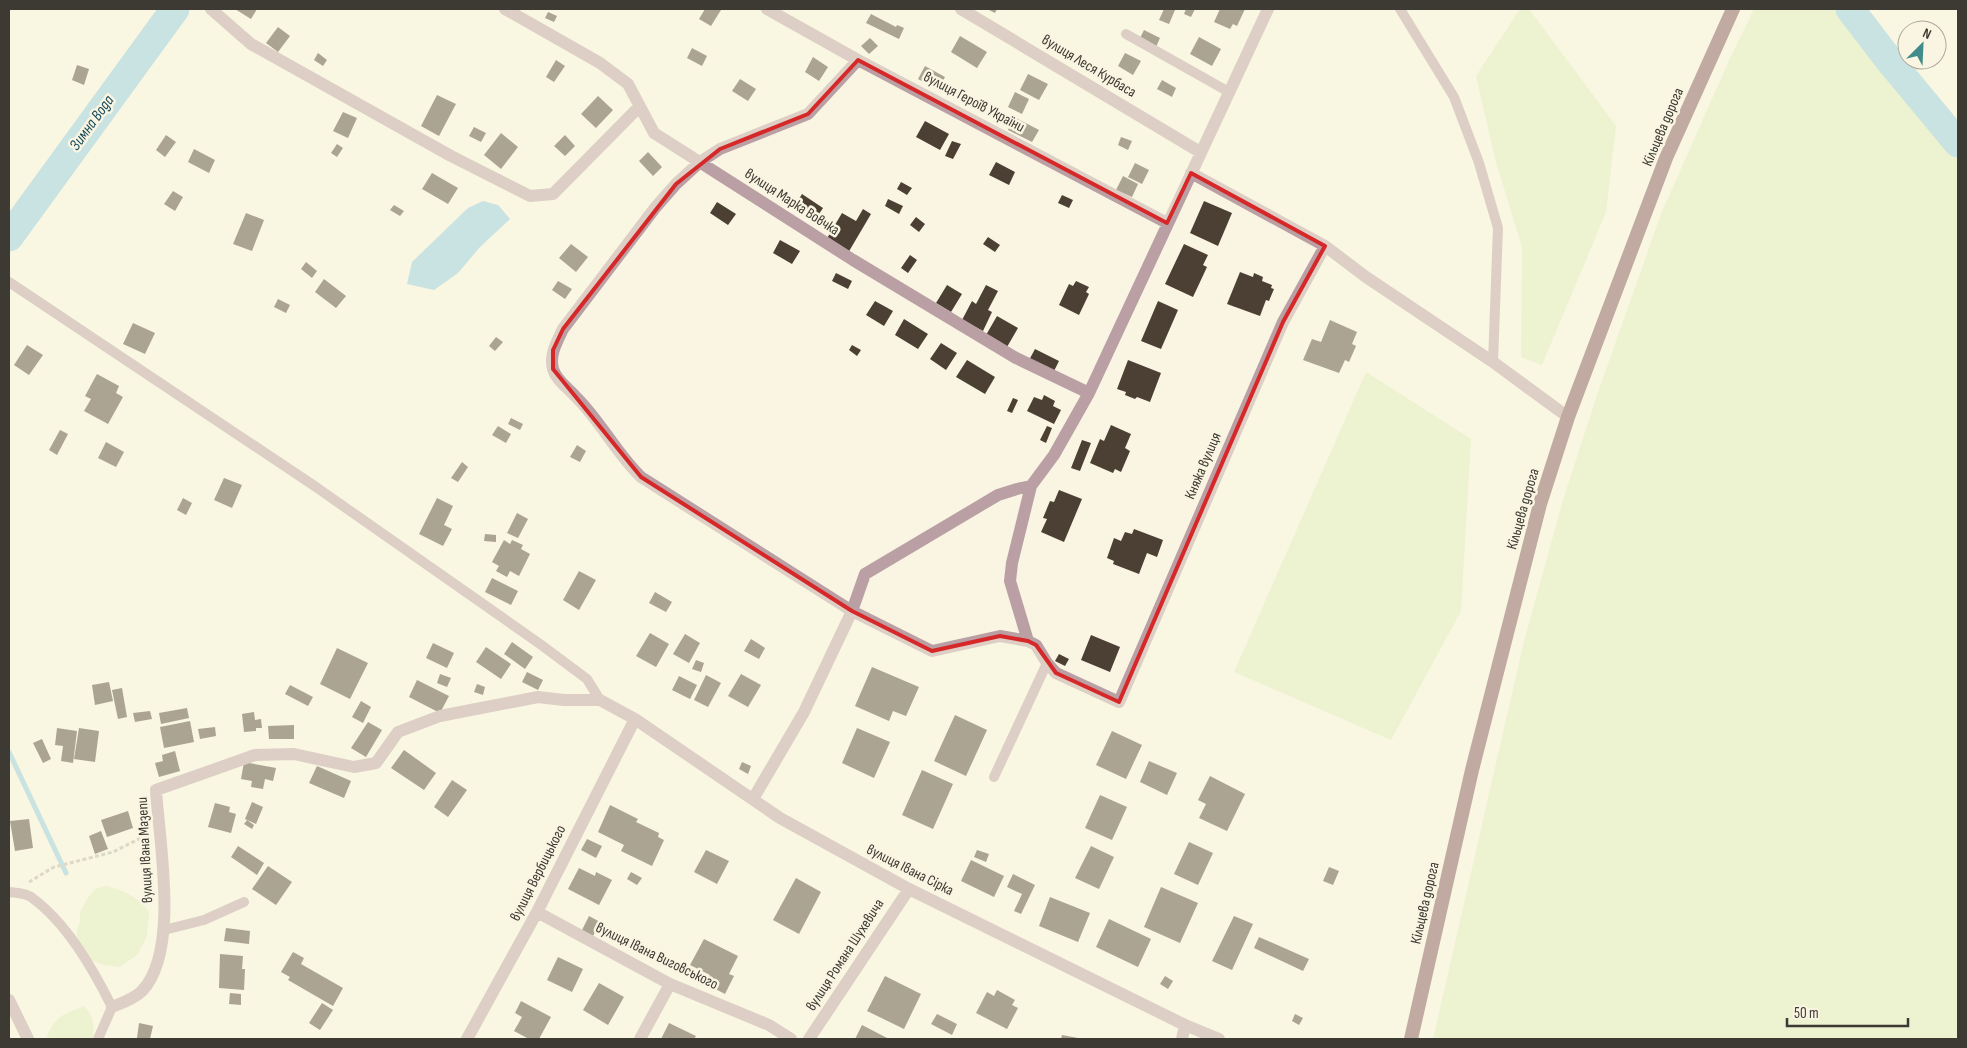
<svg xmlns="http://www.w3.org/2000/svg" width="1967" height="1048" font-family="'Sofia Sans Condensed',sans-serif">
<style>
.green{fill:#ddeebc}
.water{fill:#8fcbe2}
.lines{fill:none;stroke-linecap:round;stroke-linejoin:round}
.stream{stroke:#8fcbe2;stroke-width:5}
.river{stroke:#8fcbe2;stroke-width:29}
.building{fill:#4c4034}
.path{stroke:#bab6a7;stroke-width:3;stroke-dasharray:4 2.5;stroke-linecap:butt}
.service{stroke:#baa0a4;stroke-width:10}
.minor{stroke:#baa0a4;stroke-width:12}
.tertiary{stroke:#baa0a4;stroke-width:12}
.trunk{stroke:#7c4e56;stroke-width:14}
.marked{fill:none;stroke:#d62828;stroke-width:4;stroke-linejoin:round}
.labels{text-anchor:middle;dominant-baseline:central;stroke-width:5;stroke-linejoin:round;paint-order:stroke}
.street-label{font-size:15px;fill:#3c3a32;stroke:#f9f5e2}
.water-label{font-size:16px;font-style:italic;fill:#164a5a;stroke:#f9f5e2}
</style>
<rect width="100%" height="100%" fill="#f9f5e2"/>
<path class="green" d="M 1520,9 L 1529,9 L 1616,126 L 1606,212 L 1542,365 L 1521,357 L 1522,247 L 1495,159 L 1476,76 Z
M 1754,9 L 1839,9 L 1900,86 L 1958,153 L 1958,1039 L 1433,1039 L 1524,641 L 1563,500 L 1597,395 L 1661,214 L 1731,56 Z
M 1366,372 L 1471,439 L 1461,611 L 1391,740 L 1234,672 Z
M 107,886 C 125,891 137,896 149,912 L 147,936 L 137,955 L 120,967 L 104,965 L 83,957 L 77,945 L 77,930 L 80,922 L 80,912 L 87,899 L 95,889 Z
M 84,1006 C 94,1017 94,1025 93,1039 L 46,1039 C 55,1016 62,1015 84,1006 Z"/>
<path class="water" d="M 483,201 L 498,205 L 510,219 L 480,247 L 458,273 L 434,290 L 407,284 L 412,262 L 468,208 Z"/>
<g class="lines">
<path class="stream" d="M 9,752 L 66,873"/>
<path class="river" d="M 1850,9 L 1889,60 L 1958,143
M 9,237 L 175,9"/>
</g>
<path class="building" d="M 235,9 L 257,9 L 251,19 Z
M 705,9 L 721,10 L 711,26 L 699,19 Z
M 987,9 L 997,9 L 995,13 Z
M 1164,9 L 1175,10 L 1169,24 L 1159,20 Z
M 1186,9 L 1195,9 L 1191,17 L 1184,14 Z
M 1220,9 L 1245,9 L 1237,26 L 1233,24 L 1230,29 L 1214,22 Z
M 548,12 L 557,16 L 554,22 L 545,18 Z
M 871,14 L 896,27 L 897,25 L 904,28 L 899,39 L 866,23 Z
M 278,27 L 290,36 L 278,52 L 266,43 Z
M 1144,30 L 1160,38 L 1156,47 L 1140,38 Z
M 960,36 L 987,52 L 977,68 L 951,52 Z
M 1199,37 L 1221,49 L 1212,66 L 1190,54 Z
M 870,38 L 878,46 L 869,54 L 861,46 Z
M 692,48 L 707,56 L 702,66 L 687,58 Z
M 318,53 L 327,60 L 323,66 L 314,60 Z
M 1125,53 L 1141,61 L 1133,75 L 1118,66 Z
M 813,57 L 828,67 L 819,81 L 805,72 Z
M 556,60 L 565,66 L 554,82 L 546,77 Z
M 77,65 L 89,69 L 84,85 L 72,80 Z
M 925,66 L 945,77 L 938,90 L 918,79 Z
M 1028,74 L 1048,84 L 1039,100 L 1020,90 Z
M 740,79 L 756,89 L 748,101 L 732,91 Z
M 1162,80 L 1176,88 L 1172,97 L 1157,89 Z
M 1015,92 L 1029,99 L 1022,114 L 1008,107 Z
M 437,95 L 456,104 L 439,136 L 421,126 Z
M 598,96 L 613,110 L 596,128 L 581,114 Z
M 343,112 L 357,118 L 348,138 L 333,131 Z
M 1014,117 L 1039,130 L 1032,142 L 1008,130 Z
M 925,121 L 949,134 L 940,150 L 916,137 Z
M 474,127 L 486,133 L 481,142 L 469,136 Z
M 501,133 L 518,147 L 501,169 L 484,155 Z
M 166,135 L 176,142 L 165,157 L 156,150 Z
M 565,135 L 575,146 L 565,156 L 554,146 Z
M 1121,137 L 1132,141 L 1128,150 L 1118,145 Z
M 952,141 L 961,144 L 953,159 L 945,156 Z
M 337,144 L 343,148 L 337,157 L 331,153 Z
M 194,149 L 215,160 L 209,173 L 188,162 Z
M 648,152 L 662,167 L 653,176 L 639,161 Z
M 996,162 L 1015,172 L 1009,185 L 989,175 Z
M 1135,163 L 1149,170 L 1142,184 L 1128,177 Z
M 432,173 L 458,188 L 448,204 L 422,189 Z
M 1123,176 L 1138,184 L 1132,197 L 1116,190 Z
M 901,182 L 912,188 L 907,195 L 897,189 Z
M 173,191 L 183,197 L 175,211 L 164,204 Z
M 802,194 L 823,208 L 815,220 L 794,207 Z
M 1062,195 L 1073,200 L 1069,208 L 1058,203 Z
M 888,199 L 903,206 L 899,214 L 885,206 Z
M 1204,201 L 1232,213 L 1218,246 L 1190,233 Z
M 717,202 L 736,214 L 728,225 L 710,213 Z
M 394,205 L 404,211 L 400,216 L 390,210 Z
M 863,209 L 871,214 L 848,253 L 826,240 L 842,213 L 856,221 Z
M 246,213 L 264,220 L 252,251 L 233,244 Z
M 916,217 L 925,224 L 919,232 L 910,225 Z
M 988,237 L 1000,245 L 995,252 L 983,244 Z
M 780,240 L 800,251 L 792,264 L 773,253 Z
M 571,244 L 588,257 L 576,272 L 559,258 Z
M 1184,244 L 1208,255 L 1203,265 L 1207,267 L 1193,297 L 1165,284 Z
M 910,255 L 917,260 L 908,273 L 901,268 Z
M 306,262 L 317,271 L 312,278 L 301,269 Z
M 1240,272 L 1253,277 L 1254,273 L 1263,277 L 1262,281 L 1272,285 L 1271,288 L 1274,289 L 1269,301 L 1266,300 L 1260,316 L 1227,304 Z
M 836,273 L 852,281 L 848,289 L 832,281 Z
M 324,279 L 346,296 L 336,308 L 315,292 Z
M 558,281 L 572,289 L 565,299 L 552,290 Z
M 1076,281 L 1089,287 L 1086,292 L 1089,294 L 1079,315 L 1059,305 L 1069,284 L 1073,286 Z
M 947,285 L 962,294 L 951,312 L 936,303 Z
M 986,285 L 998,291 L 988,310 L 992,312 L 983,331 L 962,320 L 972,301 L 976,304 Z
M 278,299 L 290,305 L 286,313 L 274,307 Z
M 875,301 L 893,311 L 884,326 L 866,315 Z
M 1158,301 L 1178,310 L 1161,349 L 1141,341 Z
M 997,316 L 1018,328 L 1007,347 L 986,335 Z
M 904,319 L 928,334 L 918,349 L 895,335 Z
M 1330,320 L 1357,332 L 1352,344 L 1356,346 L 1349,362 L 1345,360 L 1339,373 L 1303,360 L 1312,339 L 1321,342 Z
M 133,323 L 155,333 L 145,354 L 123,344 Z
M 496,337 L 503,342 L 495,351 L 489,346 Z
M 941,343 L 957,353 L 946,370 L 930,359 Z
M 27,345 L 43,355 L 29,375 L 14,365 Z
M 852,345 L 861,350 L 857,356 L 849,350 Z
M 1035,349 L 1059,361 L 1052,375 L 1028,362 Z
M 967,360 L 995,377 L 985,394 L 956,377 Z
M 1128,360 L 1161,373 L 1150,402 L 1137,397 L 1135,399 L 1125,395 L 1126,392 L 1117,389 Z
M 97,374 L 119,386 L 116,393 L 123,397 L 108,424 L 84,411 L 91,399 L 85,396 Z
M 1044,395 L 1055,401 L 1053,406 L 1061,410 L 1054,424 L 1027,411 L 1034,397 L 1042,400 Z
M 1013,398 L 1018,400 L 1012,413 L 1007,411 Z
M 511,418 L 523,424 L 520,430 L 508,424 Z
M 1111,425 L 1131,434 L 1125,448 L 1130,451 L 1121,472 L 1115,469 L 1113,473 L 1090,463 L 1100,439 L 1104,441 Z
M 498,426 L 511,434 L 506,443 L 492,435 Z
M 1047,426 L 1052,428 L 1046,443 L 1040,440 Z
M 60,430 L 68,434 L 57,455 L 49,450 Z
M 1082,440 L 1091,443 L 1080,471 L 1071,468 Z
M 106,442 L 124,452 L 116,467 L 98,458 Z
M 577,445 L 586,451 L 580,462 L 570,457 Z
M 462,462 L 468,467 L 458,482 L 451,478 Z
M 224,478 L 242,485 L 232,508 L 214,500 Z
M 1059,490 L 1082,499 L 1064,542 L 1041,532 L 1047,519 L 1043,518 L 1050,501 L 1054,502 Z
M 183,498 L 192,503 L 186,515 L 177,510 Z
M 437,498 L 453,506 L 444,525 L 452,529 L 443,546 L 419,534 Z
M 517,513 L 528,519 L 518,538 L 507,533 Z
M 1134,529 L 1163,540 L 1157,557 L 1147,553 L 1139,574 L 1113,564 L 1114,561 L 1107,558 L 1114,538 L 1121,541 L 1125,532 L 1132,534 Z
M 485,534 L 496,535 L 496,542 L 484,541 Z
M 504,540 L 510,544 L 512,540 L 523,545 L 521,549 L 530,554 L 519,576 L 510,571 L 507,577 L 496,571 L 499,566 L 492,562 Z
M 579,571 L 596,580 L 579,610 L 563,600 Z
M 492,578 L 518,591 L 511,605 L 485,592 Z
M 655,592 L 672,602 L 666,612 L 649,603 Z
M 650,633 L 669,644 L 656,667 L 636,656 Z
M 685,634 L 700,643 L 689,663 L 673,654 Z
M 1091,635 L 1120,647 L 1110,672 L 1081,660 Z
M 751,639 L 765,648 L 759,659 L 744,651 Z
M 512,642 L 533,657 L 525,669 L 504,654 Z
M 433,643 L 454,653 L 447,668 L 426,658 Z
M 486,647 L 511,664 L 501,679 L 476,662 Z
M 337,648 L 368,663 L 350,699 L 320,684 Z
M 1059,654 L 1069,659 L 1065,666 L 1055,661 Z
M 696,660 L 704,663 L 701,672 L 692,669 Z
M 872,667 L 919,687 L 906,716 L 893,711 L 889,721 L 855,706 Z
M 527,672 L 543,680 L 538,690 L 522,682 Z
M 440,674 L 451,678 L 447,687 L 437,683 Z
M 741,674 L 761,685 L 748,707 L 728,696 Z
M 706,675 L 721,683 L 708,707 L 694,700 Z
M 679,676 L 697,685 L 690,699 L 672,690 Z
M 417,680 L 449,696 L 440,713 L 409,697 Z
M 109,682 L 113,701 L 95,705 L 92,685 Z
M 477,684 L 485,687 L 483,695 L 474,692 Z
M 290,685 L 313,697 L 308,706 L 285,694 Z
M 122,688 L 127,717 L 118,719 L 112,690 Z
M 361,701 L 371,707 L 363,723 L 352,717 Z
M 187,708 L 189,718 L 161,724 L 159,713 Z
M 150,711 L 152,719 L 135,722 L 133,713 Z
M 254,712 L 255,720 L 261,719 L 262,728 L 256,728 L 256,731 L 244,732 L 242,714 Z
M 955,715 L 987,730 L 966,776 L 934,761 Z
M 190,721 L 194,742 L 164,748 L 160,727 Z
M 368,722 L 382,730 L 366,757 L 351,748 Z
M 294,725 L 294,739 L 269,739 L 268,726 Z
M 215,727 L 216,736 L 200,739 L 198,729 Z
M 57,728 L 77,731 L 73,763 L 61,761 L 63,746 L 55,745 Z
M 79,728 L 99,731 L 95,762 L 74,759 Z
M 857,728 L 890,742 L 874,778 L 842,763 Z
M 1112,731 L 1142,745 L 1126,779 L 1096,765 Z
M 42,739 L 51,759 L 43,763 L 33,743 Z
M 404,750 L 436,773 L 424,790 L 391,768 Z
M 175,751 L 180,771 L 159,777 L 155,763 L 163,761 L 162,755 Z
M 1149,761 L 1177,773 L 1167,795 L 1140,782 Z
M 244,762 L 276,768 L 273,781 L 265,779 L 263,789 L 251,787 L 252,781 L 241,779 Z
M 742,762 L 751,766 L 748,774 L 739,769 Z
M 317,766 L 351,781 L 344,798 L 309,783 Z
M 922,770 L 953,784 L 933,829 L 902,815 Z
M 1210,776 L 1245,794 L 1227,831 L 1199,818 L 1206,804 L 1198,800 Z
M 452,780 L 467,790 L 448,817 L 434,807 Z
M 1100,795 L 1127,807 L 1112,840 L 1085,828 Z
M 252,802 L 263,807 L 256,824 L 245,819 Z
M 215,803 L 230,807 L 229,812 L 236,814 L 231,833 L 208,827 Z
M 610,805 L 638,819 L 636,822 L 659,833 L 658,837 L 664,840 L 652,866 L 621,851 L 624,845 L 598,832 Z
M 128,811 L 133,828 L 107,837 L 101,820 Z
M 29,819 L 33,848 L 15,851 L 10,821 Z
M 247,820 L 254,825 L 252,829 L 244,824 Z
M 101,831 L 108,849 L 95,854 L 89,836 Z
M 587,839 L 602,846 L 596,858 L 581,850 Z
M 1189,842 L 1213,853 L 1198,885 L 1174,874 Z
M 238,846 L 264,863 L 257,875 L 231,857 Z
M 1091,846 L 1114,857 L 1099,889 L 1075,878 Z
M 706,850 L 729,861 L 717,884 L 694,872 Z
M 977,850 L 989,854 L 986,862 L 974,857 Z
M 971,860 L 1004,876 L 994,897 L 961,881 Z
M 268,866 L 292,882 L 276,905 L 252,889 Z
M 1329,867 L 1339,871 L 1333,885 L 1323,881 Z
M 579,868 L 595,876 L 596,872 L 612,880 L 599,905 L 568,889 Z
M 631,872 L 642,878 L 637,885 L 627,879 Z
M 1013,874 L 1035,885 L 1021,914 L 1014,911 L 1022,894 L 1007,887 Z
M 796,878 L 821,892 L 799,934 L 773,920 Z
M 1161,887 L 1198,903 L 1180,943 L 1144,927 Z
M 1050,897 L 1090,913 L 1078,942 L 1039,926 Z
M 589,916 L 600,922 L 593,936 L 582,930 Z
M 1234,916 L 1253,924 L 1232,970 L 1212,961 Z
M 1109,919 L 1151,939 L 1138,967 L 1096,947 Z
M 226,928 L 250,931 L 249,944 L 224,941 Z
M 1259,937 L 1309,959 L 1303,971 L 1254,948 Z
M 704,939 L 738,956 L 729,974 L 734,976 L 725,994 L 706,984 L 710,975 L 690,965 Z
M 293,952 L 304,958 L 301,964 L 343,988 L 333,1006 L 288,980 L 290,977 L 281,972 Z
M 220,954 L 243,956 L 242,969 L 245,969 L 244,990 L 219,988 Z
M 558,957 L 583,969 L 572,992 L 547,980 Z
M 885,976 L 921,994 L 904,1029 L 867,1011 Z
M 1165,976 L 1173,981 L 1168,989 L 1160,984 Z
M 599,983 L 624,997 L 608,1025 L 583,1010 Z
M 997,990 L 1015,1000 L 1012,1005 L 1018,1008 L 1007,1029 L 976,1013 L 987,992 L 994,996 Z
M 230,993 L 241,994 L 241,1005 L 229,1004 Z
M 521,1001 L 551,1017 L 539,1039 L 529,1039 L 514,1031 L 522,1017 L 515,1013 Z
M 322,1003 L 333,1010 L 320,1030 L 309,1023 Z
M 937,1014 L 957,1024 L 952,1035 L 931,1024 Z
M 1295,1014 L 1303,1018 L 1299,1025 L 1292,1021 Z
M 139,1023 L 153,1026 L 150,1039 L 137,1038 Z
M 669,1023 L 696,1036 L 694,1039 L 661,1039 Z
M 862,1025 L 889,1039 L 855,1039 Z
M 1062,1035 L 1078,1038 L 1078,1039 L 1061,1039 Z"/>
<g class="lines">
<path class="path" d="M 29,882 L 54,867 L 113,852 L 147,835"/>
<path class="service" d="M 1400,9 L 1454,97 L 1479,163 L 1498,228 L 1493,362
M 1126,34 L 1229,92
M 9,282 L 316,487 L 540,644 L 587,679 L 600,700
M 994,777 L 1047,663
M 9,892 C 16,893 25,893 31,897 C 67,923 93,969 112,1007 L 98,1039
M 164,930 L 204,920 L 244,902"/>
<path class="minor" d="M 211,9 L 251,44 L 451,156 L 530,196 L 553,194 L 639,107
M 505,9 L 600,63 L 628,84 L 654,133 L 853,260 L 1016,358 L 1089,393
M 767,9 L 858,60 L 1167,223
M 961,9 L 1200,152
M 858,60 L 808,114 L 720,149 L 700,162 L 676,184 L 655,208 L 563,329 C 557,342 549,355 553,369 C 556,380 568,388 575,396 C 600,420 616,453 641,477 L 852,611 L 932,651 L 1000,636 L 1028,641 L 1036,645 L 1047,663 L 1056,673 L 1119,702 L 1283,322 L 1325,246
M 1191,173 L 1325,246 L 1366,277 L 1493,362 L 1568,417
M 1028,641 L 1010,581 L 1012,563 L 1031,486
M 753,799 L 804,712 L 852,611 L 865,574 L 998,495 L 1017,489 L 1031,486 L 1054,455 L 1089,393 L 1268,9
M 537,912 L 670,984 L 769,1025 L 791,1039
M 112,1007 C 122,1003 134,999 142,991 C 180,951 159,841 156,790 L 255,755 L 294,754 L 354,767 L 376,763 L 398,732 L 440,716 L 538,697 L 564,700 L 600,700 L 635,719 L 780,818 L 909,889 L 1185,1025 L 1219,1039
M 467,1039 L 537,912 L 635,719
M 640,1039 L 670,984
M 809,1039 L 909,889
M 1182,1039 L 1185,1025"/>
<path class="tertiary" d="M 9,1000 L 28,1039"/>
<path class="trunk" d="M 1411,1039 L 1472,770 L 1540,504 L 1568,417 L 1666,158 L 1733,9"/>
</g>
<path d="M0 0H1967V1048H0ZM 858,60 L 1167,223 L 1191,173 L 1325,246 L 1283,322 L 1119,702 L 1056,673 L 1036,645 L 1028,641 L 1000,636 L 932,651 L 852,611 L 641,477 L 553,369 L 553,350 L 563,329 L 676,184 L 720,149 L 808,114 Z" fill="#f9f5e2" fill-opacity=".55" fill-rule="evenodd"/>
<path class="marked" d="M 858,60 L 1167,223 L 1191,173 L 1325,246 L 1283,322 L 1119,702 L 1056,673 L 1036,645 L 1028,641 L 1000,636 L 932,651 L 852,611 L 641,477 L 553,369 L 553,350 L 563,329 L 676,184 L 720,149 L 808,114 Z"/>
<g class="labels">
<g class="street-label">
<text transform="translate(1089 66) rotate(31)">вулиця Леся Курбаса</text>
<text transform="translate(974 102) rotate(28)">вулиця Героїв України</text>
<text transform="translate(1663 127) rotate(-67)">Кільцева дорога</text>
<text transform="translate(792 202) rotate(33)">вулиця Марка Вовчка</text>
<text transform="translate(1203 466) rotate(-67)">Княжа вулиця</text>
<text transform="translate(1523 509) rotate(-74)">Кільцева дорога</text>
<text transform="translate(145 850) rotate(-93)">вулиця Івана Мазепи</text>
<text transform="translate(910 870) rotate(27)">вулиця Івана Сірка</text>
<text transform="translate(538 873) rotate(-63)">вулиця Вербицького</text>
<text transform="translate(1425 903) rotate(-77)">Кільцева дорога</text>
<text transform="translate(845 955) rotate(-57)">вулиця Романа Шухевича</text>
<text transform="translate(657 956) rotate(26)">вулиця Івана Виговського</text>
</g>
<g class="water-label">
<text transform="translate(92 123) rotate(-54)">Зимна Вода</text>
</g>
</g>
<rect width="1967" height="1048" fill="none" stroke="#3c3a32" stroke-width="20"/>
<g transform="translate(1922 45) rotate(24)"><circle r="24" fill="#f9f5e2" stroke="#adaa9c"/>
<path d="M0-4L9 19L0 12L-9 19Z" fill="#428b8b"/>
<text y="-8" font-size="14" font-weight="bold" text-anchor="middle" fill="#3c3a32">N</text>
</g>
<path d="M1787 1018v8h121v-8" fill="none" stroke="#3c3a32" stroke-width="2.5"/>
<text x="1794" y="1018" font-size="15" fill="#3c3a32" stroke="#f9f5e2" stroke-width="4" paint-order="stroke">50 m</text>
</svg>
